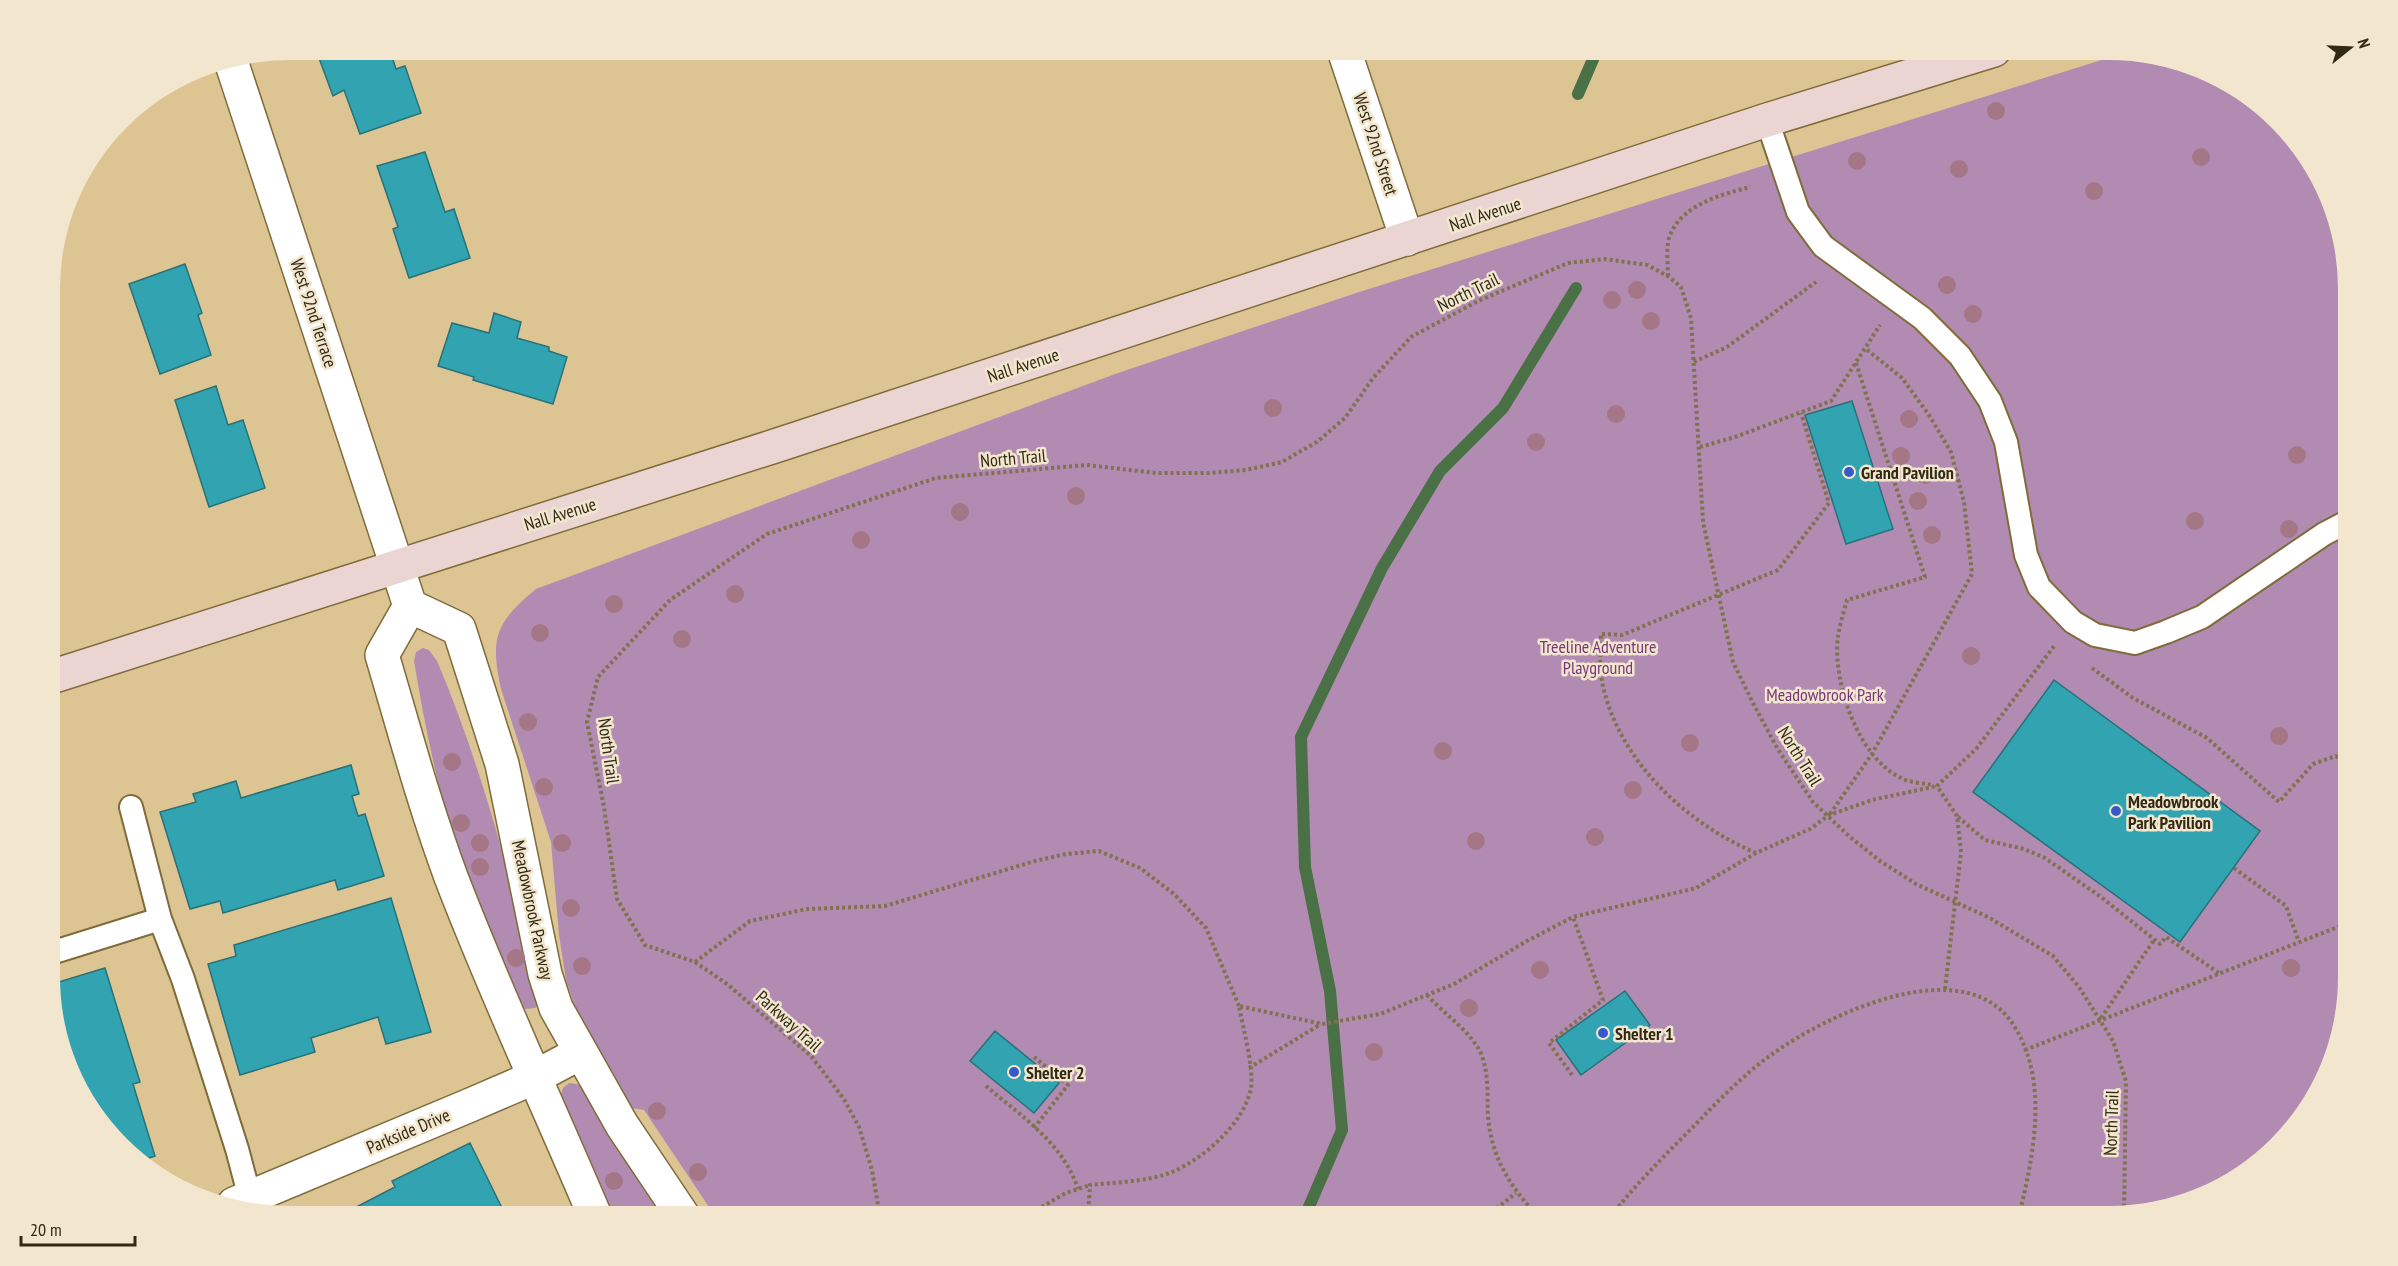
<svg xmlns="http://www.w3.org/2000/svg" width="2398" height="1266" font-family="'PT Sans Narrow',sans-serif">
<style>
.green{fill:#b28bb2}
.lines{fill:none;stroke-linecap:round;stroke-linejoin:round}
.stream{stroke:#4a7045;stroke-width:12}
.building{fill:#32a3b1;stroke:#297179;stroke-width:1.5}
.lane-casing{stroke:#806b3b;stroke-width:26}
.street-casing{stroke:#806b3b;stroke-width:36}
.secondary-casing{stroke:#806b3b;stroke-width:36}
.path{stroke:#80714f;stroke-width:4;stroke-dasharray:3 3;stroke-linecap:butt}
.lane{stroke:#fff;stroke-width:22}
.street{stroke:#fff;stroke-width:33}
.secondary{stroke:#ebd5d2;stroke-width:33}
.tree{fill:#a57685}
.poi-dot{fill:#3559c9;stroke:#f2e7ce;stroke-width:2}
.labels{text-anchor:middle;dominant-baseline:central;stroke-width:5;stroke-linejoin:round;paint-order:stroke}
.street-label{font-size:18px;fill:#322915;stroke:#f2e7ce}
.poi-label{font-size:18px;font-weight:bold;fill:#322915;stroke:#f2e7ce;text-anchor:start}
.park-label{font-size:18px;fill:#78367a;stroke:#f2e7ce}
</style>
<rect width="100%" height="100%" fill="#dcc593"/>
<path class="green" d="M 2124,53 L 2215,74 L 2267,109 L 2308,156 L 2346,258 L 2348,977 L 2324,1083 L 2289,1135 L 2242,1176 L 2186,1204 L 2124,1216 L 715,1216 L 644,1110 L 624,1107 L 576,1010 L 566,980 L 559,935 L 551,842 L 501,689 C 490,638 495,623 536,589 L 1118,373 L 1356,293 Z
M 423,648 L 429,650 L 437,661 C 484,772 513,886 540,1003 L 535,1008 L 525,1009 L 520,1004 C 504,966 487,929 472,891 C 443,817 427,739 414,661 L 416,652 Z
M 569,1083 L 577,1084 L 585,1089 L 670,1216 L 610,1216 L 560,1097 L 563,1088 Z"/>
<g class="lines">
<path class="stream" d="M 1578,94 L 1597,50
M 1305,1216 L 1342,1130 L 1330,991 L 1305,867 L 1301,737 L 1382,568 L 1440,471 L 1503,408 L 1576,288"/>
</g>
<path class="building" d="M 316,50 L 390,50 L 396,69 L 405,66 L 421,113 L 360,134 L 344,90 L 333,96 Z
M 425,152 L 445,212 L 454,209 L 470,258 L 409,278 L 393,229 L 398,227 L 377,166 Z
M 185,264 L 202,313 L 198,315 L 211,355 L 160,374 L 129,284 Z
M 494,313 L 521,322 L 517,338 L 549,347 L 549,351 L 567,357 L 553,404 L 473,380 L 474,377 L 438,366 L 452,323 L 489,333 Z
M 216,386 L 228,425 L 243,420 L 265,488 L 209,507 L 175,400 Z
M 1852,401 L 1893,529 L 1846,544 L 1805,415 Z
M 2054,680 L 2260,831 L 2180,942 L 1973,792 Z
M 351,765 L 359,794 L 352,796 L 358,816 L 365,814 L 384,876 L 338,890 L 335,880 L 223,913 L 220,901 L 190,909 L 160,812 L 196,802 L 193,794 L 236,781 L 241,798 Z
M 391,898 L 431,1032 L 386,1044 L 378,1017 L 311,1038 L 315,1052 L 240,1075 L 208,964 L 236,956 L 234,945 Z
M 105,968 L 140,1082 L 133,1084 L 155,1156 L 144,1160 L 99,1122 L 68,1068 L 52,1008 L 52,984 Z
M 1625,991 L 1650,1025 L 1581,1075 L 1556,1040 Z
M 995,1031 L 1059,1083 L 1034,1113 L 970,1061 Z
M 470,1143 L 506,1216 L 339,1216 L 395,1187 L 392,1181 Z"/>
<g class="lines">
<g class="lane-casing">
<path id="lane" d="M 1767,120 L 1798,212 L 1823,246 L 1922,318 L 1960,356 L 1990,401 L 2006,442 L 2026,555 L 2039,587 L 2073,622 L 2095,635 L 2135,643 L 2166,632 L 2202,617 L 2324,534 L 2347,522
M 131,807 L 160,919 L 183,979 L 237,1149 L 250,1198 L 256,1209
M 51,953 L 160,919"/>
</g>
<g class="street-casing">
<path id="street" d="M 1344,50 L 1407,239
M 231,61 L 410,606 L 459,629 L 502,764 L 545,974 L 556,1008 L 622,1125 L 683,1216
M 410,606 L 382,655 C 404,729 424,804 451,877 C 495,992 547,1103 595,1216
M 234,1204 L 468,1106 L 533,1078 L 580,1053"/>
</g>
<g class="secondary-casing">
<path id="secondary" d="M 51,677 L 778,445 L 1767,120 L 1994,50"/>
</g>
<path class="path" d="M 1668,276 C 1668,264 1666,249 1669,238 C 1680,205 1720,195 1750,187
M 1694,362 L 1727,347 L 1816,282
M 1856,363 L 1925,577 L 1847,600 C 1844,611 1840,624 1838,636 C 1832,681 1858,758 1901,778 C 1910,783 1923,783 1933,785
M 1700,447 L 1735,437 L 1831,401 L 1880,325
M 2092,668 L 2133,698 L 2207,738 L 2279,802 L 2313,764 L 2336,756 L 2345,763 L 2348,771
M 1830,814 L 1872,754 L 1972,574 L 1964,502 L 1951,452 L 1929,415 L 1902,378 L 1865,348
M 1958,817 L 1985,840 L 2024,849 L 2045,858 L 2101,897 L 2160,944 L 2166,937 L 2219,973
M 1756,853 C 1683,822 1614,756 1601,676 C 1599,663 1601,647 1601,634 L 1622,635 L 1778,570 L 1829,503 L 1801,413
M 2234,868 L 2286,906 L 2299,942
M 695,962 L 750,921 L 807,909 L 885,906 L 1035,861 L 1066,854 L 1099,851 L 1140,868 L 1174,894 L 1206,928 L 1239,1006
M 1945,989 L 1961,852 L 1957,816 L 1937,786 L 1976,749 L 2055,645
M 1427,995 C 1444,1014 1473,1033 1482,1056 C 1489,1076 1487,1095 1488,1115 C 1491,1157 1510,1187 1538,1216
M 2101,1018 L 2154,940
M 2025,1050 L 2348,923
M 1034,1057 L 1068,1085 L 1034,1128
M 1249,1068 L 1321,1024
M 1572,1075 L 1549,1043 L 1603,1000 L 1573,917
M 986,1086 C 1021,1116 1063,1143 1078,1189
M 880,1216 L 872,1170 L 859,1127 L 844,1099 L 811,1056 L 727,984 L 695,962 L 645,945 L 617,899 L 604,807 L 587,722 L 598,677 L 670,600 L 767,534 L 936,478 L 1087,465 L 1156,473 L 1208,473 L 1246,470 L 1282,462 L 1317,442 L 1345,418 L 1373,378 L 1411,337 L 1478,301 L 1568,263 L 1605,259 L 1647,265 L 1668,276 L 1681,287 L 1691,318 L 1703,522 L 1733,662 L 1753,703 L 1777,748 L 1813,802 L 1850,837 L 1880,861 L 1916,884 L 1988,917 L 2053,956 L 2079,987 L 2113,1041 L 2126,1081 L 2124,1216
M 1026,1216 L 1066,1193 L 1090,1185
M 1088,1216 L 1090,1185 C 1117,1182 1147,1182 1172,1172 C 1203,1159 1244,1124 1251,1088 C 1254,1067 1243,1028 1239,1006 L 1322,1024 L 1380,1014 L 1454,984 L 1527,941 L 1573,917 L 1696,888 L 1756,853 L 1810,829 L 1829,815 L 1872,800 L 1937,786
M 1487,1216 L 1516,1193
M 1611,1216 C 1636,1184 1665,1155 1694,1126 C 1718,1101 1743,1075 1771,1055 C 1826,1015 1968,946 2016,1029 C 2049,1085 2033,1157 2019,1216"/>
<use href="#lane" class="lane"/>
<use href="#street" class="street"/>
<use href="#secondary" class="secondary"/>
</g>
<g class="tree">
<circle cx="1996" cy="111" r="9"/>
<circle cx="2201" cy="157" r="9"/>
<circle cx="1857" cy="161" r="9"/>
<circle cx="1959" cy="169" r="9"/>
<circle cx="2094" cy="191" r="9"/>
<circle cx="1947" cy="285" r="9"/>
<circle cx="1637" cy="290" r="9"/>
<circle cx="1612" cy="300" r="9"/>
<circle cx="1973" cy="314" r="9"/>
<circle cx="1651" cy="321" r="9"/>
<circle cx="1273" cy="408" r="9"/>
<circle cx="1616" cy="414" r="9"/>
<circle cx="1909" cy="419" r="9"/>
<circle cx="1536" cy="442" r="9"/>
<circle cx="2297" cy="455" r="9"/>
<circle cx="1901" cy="456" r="9"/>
<circle cx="1925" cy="475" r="9"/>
<circle cx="1076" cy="496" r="9"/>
<circle cx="1918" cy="501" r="9"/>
<circle cx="960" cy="512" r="9"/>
<circle cx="2195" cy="521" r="9"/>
<circle cx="2289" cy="529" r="9"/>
<circle cx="1932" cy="535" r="9"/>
<circle cx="861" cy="540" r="9"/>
<circle cx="735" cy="594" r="9"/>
<circle cx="614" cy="604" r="9"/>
<circle cx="540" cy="633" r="9"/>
<circle cx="682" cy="639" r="9"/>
<circle cx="1971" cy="656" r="9"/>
<circle cx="528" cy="722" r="9"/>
<circle cx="2279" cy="736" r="9"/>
<circle cx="1690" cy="743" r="9"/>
<circle cx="1443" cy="751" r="9"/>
<circle cx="452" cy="762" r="9"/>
<circle cx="544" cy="787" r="9"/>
<circle cx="1633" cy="790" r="9"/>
<circle cx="461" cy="823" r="9"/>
<circle cx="1595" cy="837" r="9"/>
<circle cx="1476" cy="841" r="9"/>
<circle cx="480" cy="843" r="9"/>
<circle cx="562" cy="843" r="9"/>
<circle cx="480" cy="867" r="9"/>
<circle cx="571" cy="908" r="9"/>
<circle cx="516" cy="958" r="9"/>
<circle cx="582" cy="966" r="9"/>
<circle cx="2291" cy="968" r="9"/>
<circle cx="1540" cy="970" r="9"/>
<circle cx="1469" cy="1008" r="9"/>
<circle cx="1374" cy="1052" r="9"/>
<circle cx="657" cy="1111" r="9"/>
<circle cx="698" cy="1172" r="9"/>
<circle cx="614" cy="1181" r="9"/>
</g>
<g class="poi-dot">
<circle cx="1849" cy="472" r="6"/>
<circle cx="2116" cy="811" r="6"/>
<circle cx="1603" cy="1033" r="6"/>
<circle cx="1014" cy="1072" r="6"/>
</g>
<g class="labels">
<g class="street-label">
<text transform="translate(1376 144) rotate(72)">West 92nd Street</text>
<text transform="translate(1485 214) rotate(-18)">Nall Avenue</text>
<text transform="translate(1468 292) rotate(-26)">North Trail</text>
<text transform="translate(314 313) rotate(72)">West 92nd Terrace</text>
<text transform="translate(1023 365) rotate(-18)">Nall Avenue</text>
<text transform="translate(1013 458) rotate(-5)">North Trail</text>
<text transform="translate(560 514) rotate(-17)">Nall Avenue</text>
<text transform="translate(609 751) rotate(82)">North Trail</text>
<text transform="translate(1800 756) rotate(58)">North Trail</text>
<text transform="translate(533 910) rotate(78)">Meadowbrook Parkway</text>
<text transform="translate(789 1021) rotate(42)">Parkway Trail</text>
<text transform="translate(2111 1123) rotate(-88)">North Trail</text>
<text transform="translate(408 1131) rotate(-23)">Parkside Drive</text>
</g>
<g class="poi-label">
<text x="1861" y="472">Grand Pavilion</text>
<text x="2128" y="801">Meadowbrook<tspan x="2128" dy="21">Park Pavilion</tspan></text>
<text x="1615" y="1033">Shelter 1</text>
<text x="1026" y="1072">Shelter 2</text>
</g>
<g class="park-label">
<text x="1598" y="646">Treeline Adventure<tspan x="1598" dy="21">Playground</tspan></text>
<text x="1825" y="694">Meadowbrook Park</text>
</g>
</g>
<path d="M0 0H2398V1266H0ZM289 60H2109A229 229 0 0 1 2338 289V977A229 229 0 0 1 2109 1206H289A229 229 0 0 1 60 977V289A229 229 0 0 1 289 60Z" fill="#f2e7ce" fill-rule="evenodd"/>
<g transform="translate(2350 48) rotate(72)" stroke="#f2e7ce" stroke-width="4.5" paint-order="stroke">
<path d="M0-4.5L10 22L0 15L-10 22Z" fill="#322915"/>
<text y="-9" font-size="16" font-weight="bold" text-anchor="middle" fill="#322915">N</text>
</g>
<path d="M21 1236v9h114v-9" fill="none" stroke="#322915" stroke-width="3"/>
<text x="30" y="1236" font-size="18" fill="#322915" stroke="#f2e7ce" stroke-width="4.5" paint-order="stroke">20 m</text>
</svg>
